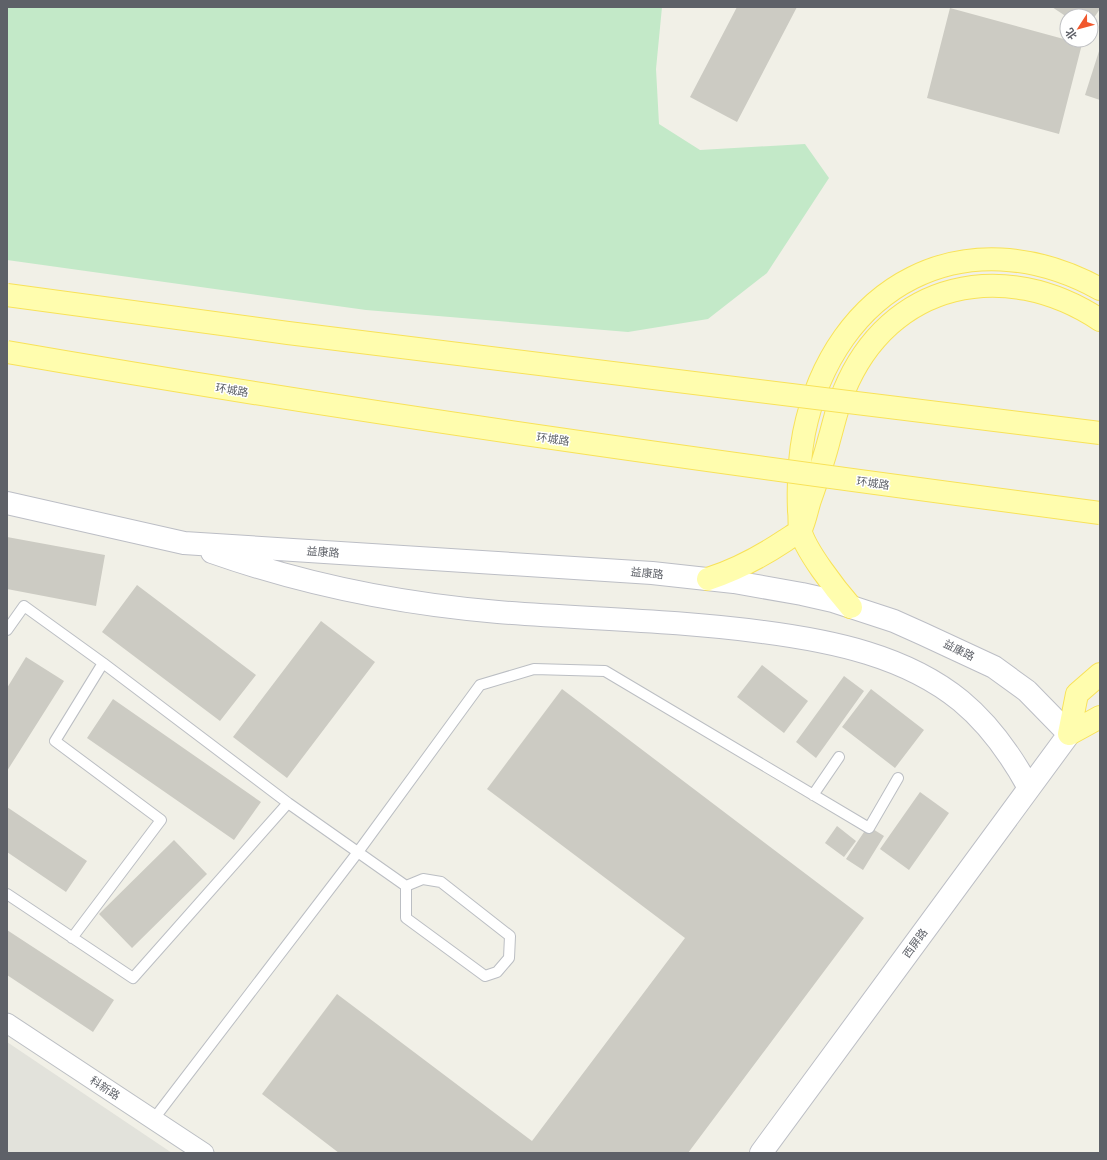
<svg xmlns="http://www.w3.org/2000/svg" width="1107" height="1160" font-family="Montserrat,'Noto Sans SC',sans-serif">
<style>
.industrial{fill:#e2e2db}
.green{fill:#c3e9c8}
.building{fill:#cccbc3}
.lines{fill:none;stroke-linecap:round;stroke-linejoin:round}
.service-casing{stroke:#bbbec3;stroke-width:12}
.minor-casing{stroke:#bbbec3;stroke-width:21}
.secondary-casing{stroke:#bcbec5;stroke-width:24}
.primary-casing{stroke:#f8e259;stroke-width:24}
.service{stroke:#fff;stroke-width:10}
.minor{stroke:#fff;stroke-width:19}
.secondary{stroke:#fff;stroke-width:22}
.primary{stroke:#fffdae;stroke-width:22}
.primary-bridge-casing{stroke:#f8e259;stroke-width:24;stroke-linecap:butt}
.primary-bridge{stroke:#fffdae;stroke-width:22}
.labels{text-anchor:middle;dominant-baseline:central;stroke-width:3;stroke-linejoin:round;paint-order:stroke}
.street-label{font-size:11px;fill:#5e6168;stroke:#fff}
</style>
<rect width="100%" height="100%" fill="#f1f0e7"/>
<path class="industrial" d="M 7,1042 L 172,1153 L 7,1153 Z"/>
<path class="green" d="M 7,7 L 662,7 L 656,69 L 659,124 L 700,150 L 805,144 L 829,178 L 767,273 L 708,319 L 628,332 L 366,310 L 7,260 Z"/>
<path class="building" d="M 737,7 L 797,7 L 737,122 L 690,97 Z
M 1052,7 L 1100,7 L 1100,9 L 1091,22 L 1091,16 L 1067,17 Z
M 950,8 L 1082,44 L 1059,134 L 927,98 Z
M 1100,48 L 1100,100 L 1085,95 Z
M 7,537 L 105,555 L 96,606 L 7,589 Z
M 137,585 L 256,675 L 220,721 L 102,632 Z
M 321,621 L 375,662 L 287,778 L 233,737 Z
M 26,657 L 64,681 L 7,771 L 7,688 Z
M 762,665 L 808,701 L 784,733 L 737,697 Z
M 844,676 L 864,691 L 816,758 L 796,742 Z
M 562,689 L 864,918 L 688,1153 L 339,1153 L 262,1094 L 337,994 L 532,1141 L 685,938 L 487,789 Z
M 871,689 L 924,730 L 895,768 L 842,727 Z
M 113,699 L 261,802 L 234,840 L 87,738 Z
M 920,792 L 949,813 L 909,870 L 880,849 Z
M 7,807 L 87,861 L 66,892 L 7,852 Z
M 837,826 L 856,841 L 844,857 L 825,843 Z
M 868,826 L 884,836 L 863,870 L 846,859 Z
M 174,840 L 207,874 L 132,948 L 99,914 Z
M 7,930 L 114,1000 L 93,1032 L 7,975 Z"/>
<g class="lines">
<g class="service-casing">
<path id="service" d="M 7,630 L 24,606 L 103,663 L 288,803 L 406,886
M 813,795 L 839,757
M 423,879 L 441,882 L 510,936 L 509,958 L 497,972 L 485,976 L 406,918 L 406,886 Z
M 7,894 L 133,978 L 288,803
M 72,938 L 161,820 L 55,741 L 103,663
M 153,1120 L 358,852 L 480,685 L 534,669 L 605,671 L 869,828 L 898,778"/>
</g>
<g class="minor-casing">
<path id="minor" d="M 7,1023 L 204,1153"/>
</g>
<g class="secondary-casing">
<path id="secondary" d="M 7,503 L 184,543 L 652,573 L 734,582 L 802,594 L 833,601 L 894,621 L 923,634 L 994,667 L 1027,691 L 1069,734 L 761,1153
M 212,552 C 303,584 402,604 498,612 C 586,619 675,620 763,632 C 832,641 906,656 961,701 C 990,725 1011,755 1029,788"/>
</g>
<g class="primary-casing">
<path id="primary" d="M 708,579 C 736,570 762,556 786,540 C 790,537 798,533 801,529 C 805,521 807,509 810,500 C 817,480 824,460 829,440 C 834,423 837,407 844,391 C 889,281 1005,257 1100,320
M 851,607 C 837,591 804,549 800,529 C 799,523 800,517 799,511 C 798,485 799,459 804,433 C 834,285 965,215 1100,289
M 1069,734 L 1077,694 L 1100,674
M 1069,734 L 1100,717"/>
</g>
<use href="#service" class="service"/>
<use href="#minor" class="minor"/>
<use href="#secondary" class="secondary"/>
<use href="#primary" class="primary"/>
<g class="primary-bridge-casing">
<path id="primary-bridge" d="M 7,295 L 288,333 L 1100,433
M 7,352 C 370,415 735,465 1100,513"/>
</g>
<use href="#primary-bridge" class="primary-bridge"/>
</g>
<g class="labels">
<g class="street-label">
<text transform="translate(232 390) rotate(9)">环城路</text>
<text transform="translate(553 439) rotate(8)">环城路</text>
<text transform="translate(873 483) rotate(8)">环城路</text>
<text transform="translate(323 552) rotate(4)">益康路</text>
<text transform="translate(647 573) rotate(5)">益康路</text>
<text transform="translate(959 650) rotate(26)">益康路</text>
<text transform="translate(915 943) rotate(-54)">西屏路</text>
<text transform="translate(105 1088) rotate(33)">科新路</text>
</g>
</g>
<rect width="1107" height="1160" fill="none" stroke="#5e6168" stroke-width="16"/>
<g transform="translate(1079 28) rotate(234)"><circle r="19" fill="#ffffff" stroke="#bfc0c3"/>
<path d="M0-3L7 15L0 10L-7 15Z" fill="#f1582d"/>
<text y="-6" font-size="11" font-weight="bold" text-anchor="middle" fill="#5e6168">北</text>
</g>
</svg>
